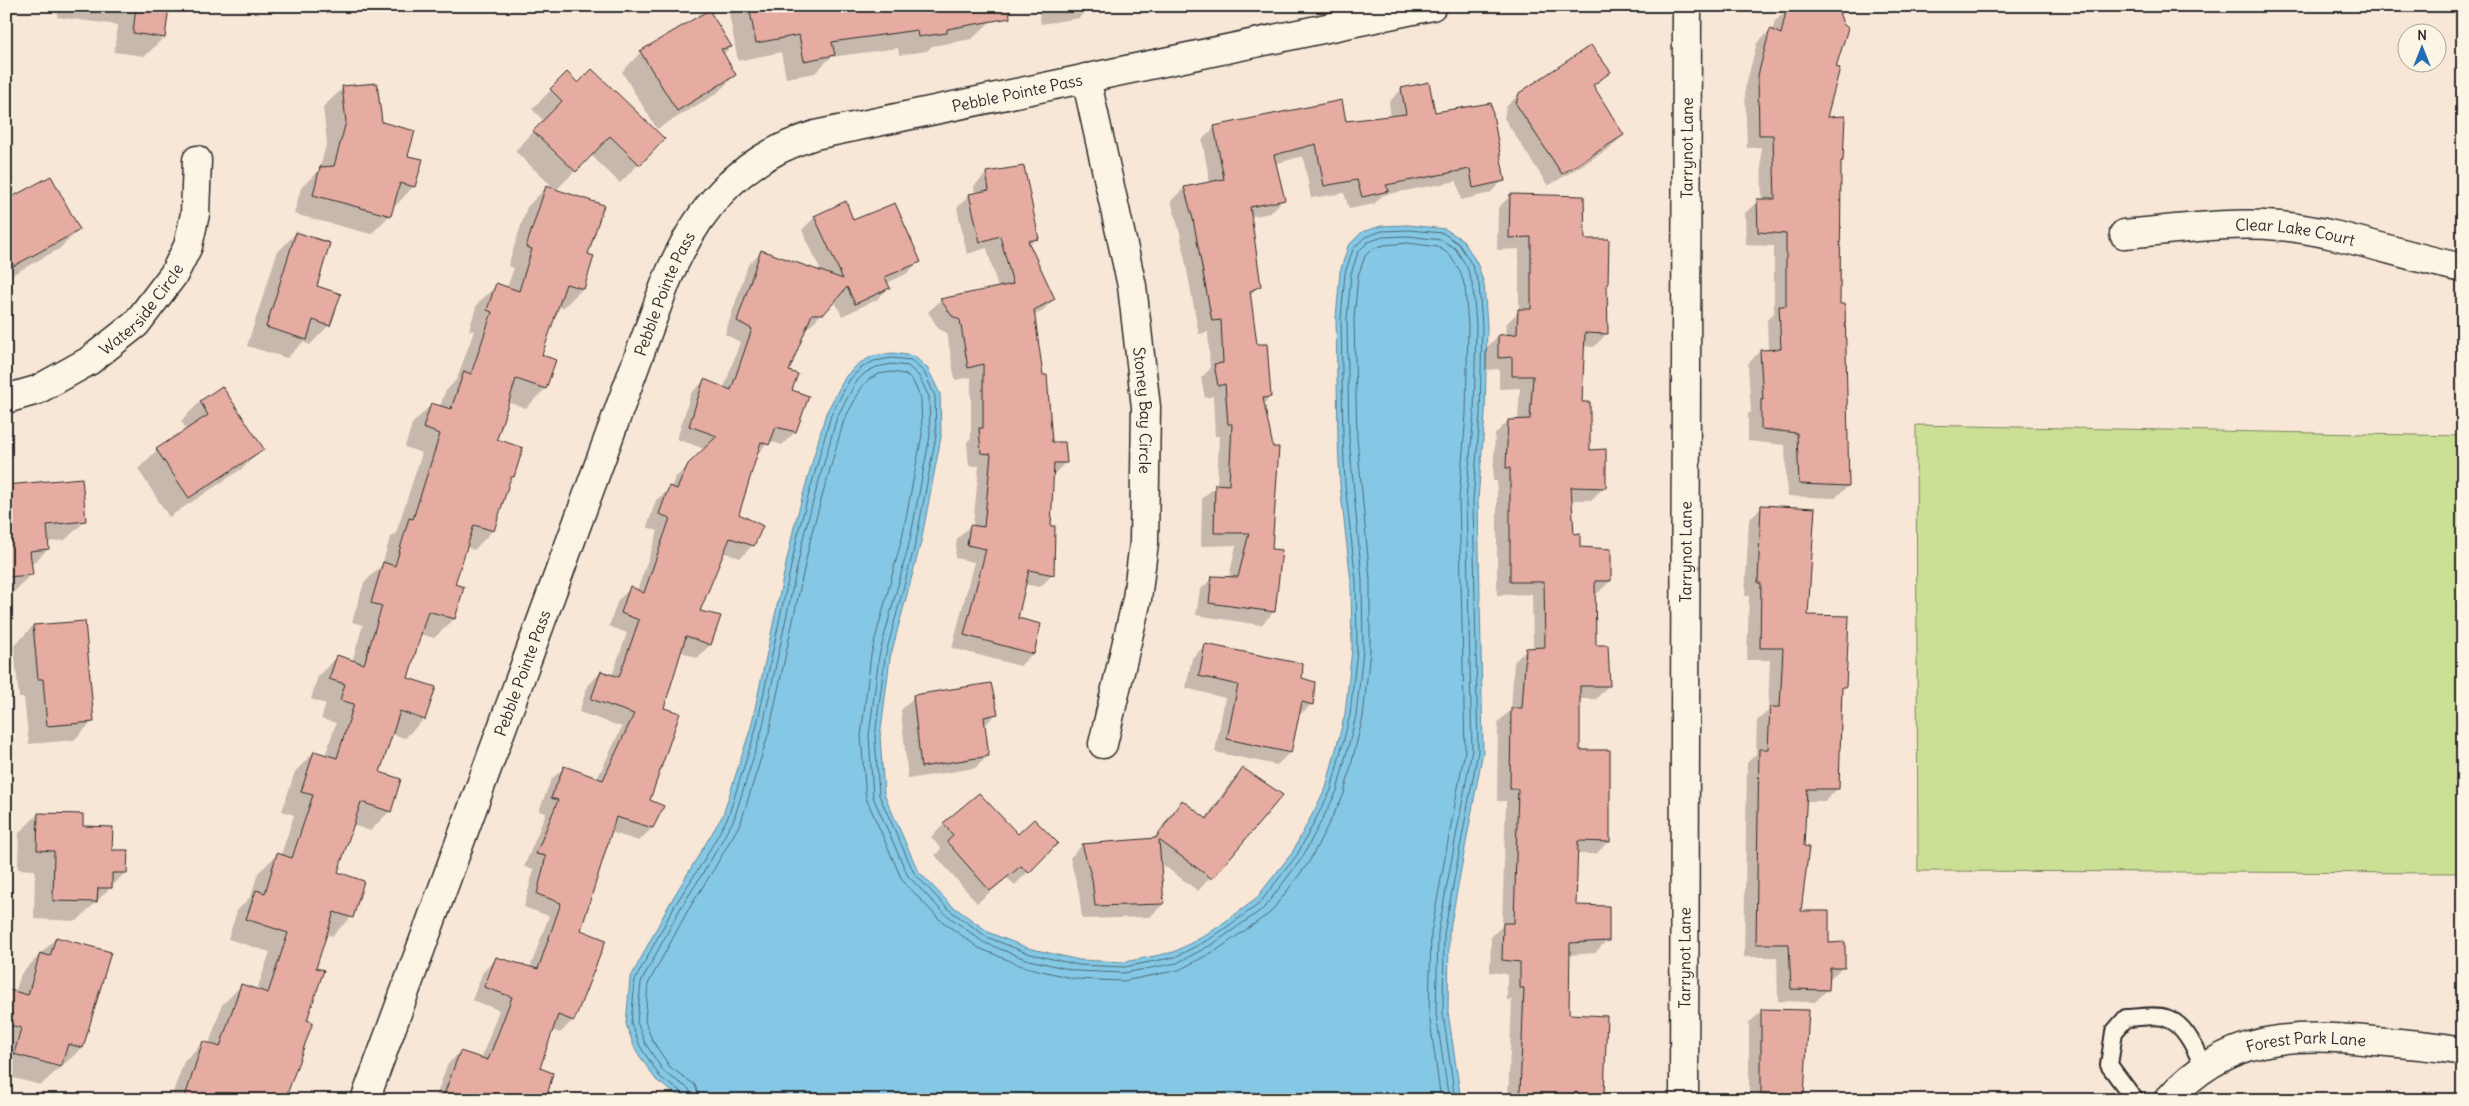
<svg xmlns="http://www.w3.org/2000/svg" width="2469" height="1106" font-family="Delius,sans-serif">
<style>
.green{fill:#cbe095;stroke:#7b8660}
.water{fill:#84c8e5;stroke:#60899b}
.shadow{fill:#0003}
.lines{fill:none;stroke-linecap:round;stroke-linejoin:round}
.shore{stroke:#4f6a75;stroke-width:1}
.building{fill:#e6aca1;stroke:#2b2b2b}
.service-casing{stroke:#2b2b2b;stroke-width:20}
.minor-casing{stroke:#2b2b2b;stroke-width:31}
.service{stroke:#fcf5e5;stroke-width:16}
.minor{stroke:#fcf5e5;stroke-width:28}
.labels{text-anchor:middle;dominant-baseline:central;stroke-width:4.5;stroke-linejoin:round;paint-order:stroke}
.street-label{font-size:16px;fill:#2b2b2b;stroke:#fcf5e5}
</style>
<rect width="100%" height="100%" fill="#f8e6d7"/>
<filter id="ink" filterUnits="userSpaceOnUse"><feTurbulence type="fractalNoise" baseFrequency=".02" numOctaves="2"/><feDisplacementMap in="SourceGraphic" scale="10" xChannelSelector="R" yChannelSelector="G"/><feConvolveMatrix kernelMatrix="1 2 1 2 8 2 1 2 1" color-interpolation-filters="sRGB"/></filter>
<g filter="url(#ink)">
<path class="green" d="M 1916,425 L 2463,436 L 2463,873 L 1918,871 Z"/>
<path class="water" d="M 1408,225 L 1445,229 L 1463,240 L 1477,263 L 1484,284 L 1487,325 L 1485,415 L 1478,499 L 1483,751 L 1449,934 L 1448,1012 L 1461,1100 L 684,1100 L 656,1080 L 635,1049 L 626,1024 L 630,979 L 670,903 L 723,815 L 751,727 L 794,527 L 826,413 L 846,376 L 858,364 L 873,356 L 892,353 L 914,356 L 928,369 L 940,394 L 941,437 L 921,542 L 890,658 L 880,737 L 884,794 L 918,871 L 951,905 L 990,933 L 1028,948 L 1079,960 L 1125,962 L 1174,952 L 1208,934 L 1255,900 L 1292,853 L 1326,788 L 1345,714 L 1352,649 L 1351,581 L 1340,485 L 1338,439 L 1336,318 L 1340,272 L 1348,246 L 1362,232 L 1381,226 Z"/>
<path class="shadow" d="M 59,6 L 168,6 L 164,37 L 145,56 L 114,52 L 118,25 L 57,17 Z
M 729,6 L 1015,6 L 989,11 L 991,21 L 972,39 L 932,46 L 927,51 L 899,55 L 898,48 L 831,57 L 815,73 L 786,78 L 781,52 L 738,61 L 728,8 Z
M 1038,6 L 1090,6 L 1079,18 L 1041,24 Z
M 1792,6 L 1836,6 L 1835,68 L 1825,119 L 1839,162 L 1838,306 L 1848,486 L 1835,498 L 1787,496 L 1785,445 L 1748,441 L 1748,414 L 1751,412 L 1748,364 L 1760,351 L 1768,351 L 1767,320 L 1774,313 L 1774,246 L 1746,245 L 1745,213 L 1758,201 L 1762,200 L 1761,147 L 1747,148 L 1745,89 L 1757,43 L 1770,30 L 1772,31 L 1775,21 Z
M 730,47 L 723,55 L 735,75 L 716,94 L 657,129 L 622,72 L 641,52 Z
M 1610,72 L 1593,87 L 1623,135 L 1610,148 L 1548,186 L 1504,118 L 1506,107 L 1519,94 Z
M 567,74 L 578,85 L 663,139 L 620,183 L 591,155 L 556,190 L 515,151 L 544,121 L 532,109 Z
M 343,88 L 381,123 L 406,157 L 414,186 L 395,206 L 393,205 L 390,215 L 371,234 L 294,214 L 301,188 L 319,170 L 327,142 L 323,107 Z
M 1402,89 L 1434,114 L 1503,180 L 1490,193 L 1461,200 L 1457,181 L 1383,195 L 1374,204 L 1349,209 L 1344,193 L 1311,198 L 1303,156 L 1274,164 L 1283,200 L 1270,213 L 1250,217 L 1260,285 L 1249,296 L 1256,346 L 1270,397 L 1263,404 L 1274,612 L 1261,625 L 1196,615 L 1200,590 L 1213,577 L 1229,578 L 1236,545 L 1201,546 L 1202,498 L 1217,486 L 1219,436 L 1215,436 L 1213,396 L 1205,398 L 1201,378 L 1210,369 L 1208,332 L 1199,334 L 1180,233 L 1171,201 L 1184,188 L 1210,183 L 1202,140 L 1215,127 L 1345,123 L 1391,117 L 1389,102 Z
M 987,173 L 1037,238 L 1029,246 L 1054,299 L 1041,312 L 1033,316 L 1051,443 L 1066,462 L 1052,476 L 1049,527 L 1053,574 L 1040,587 L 1024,584 L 1016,619 L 1033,653 L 1020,666 L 952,648 L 974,562 L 955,558 L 957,539 L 970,526 L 973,526 L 979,466 L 969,466 L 967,442 L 971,438 L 971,377 L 955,380 L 947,333 L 939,329 L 928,312 L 941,300 L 998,288 L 987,248 L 967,254 L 957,208 L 969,195 L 975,194 L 974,186 Z
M 546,188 L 586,255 L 582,289 L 563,308 L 557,306 L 540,356 L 545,389 L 526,408 L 507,402 L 495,440 L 512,477 L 509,481 L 493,530 L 474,550 L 466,547 L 454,585 L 454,619 L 434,638 L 420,634 L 406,679 L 424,719 L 405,738 L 391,734 L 378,773 L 390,811 L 370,831 L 353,825 L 337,873 L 351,917 L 332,936 L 326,934 L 315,968 L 284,1100 L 170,1100 L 184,1062 L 203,1042 L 209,1044 L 222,1005 L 242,985 L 257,990 L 270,952 L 228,939 L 237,911 L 251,896 L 258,873 L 278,854 L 281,855 L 294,815 L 282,811 L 295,772 L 314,752 L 325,756 L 336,723 L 321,719 L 326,704 L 311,699 L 318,676 L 337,657 L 352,662 L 363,625 L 352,622 L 364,583 L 382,565 L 390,538 L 396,533 L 422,453 L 405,447 L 412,424 L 432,404 L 440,407 L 445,392 L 457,379 L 474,331 L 469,330 L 477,304 L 497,285 L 507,288 L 514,268 L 508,266 L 527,207 Z
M 1511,195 L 1584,240 L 1605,285 L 1606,334 L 1594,347 L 1583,346 L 1581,403 L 1589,452 L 1604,487 L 1591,500 L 1571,500 L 1573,535 L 1579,548 L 1610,581 L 1597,594 L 1594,594 L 1595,646 L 1608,686 L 1596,699 L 1579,699 L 1579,752 L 1609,841 L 1596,854 L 1576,854 L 1575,906 L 1607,940 L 1595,953 L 1568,955 L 1567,1015 L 1606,1017 L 1603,1100 L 1508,1100 L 1512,1000 L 1507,1000 L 1507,974 L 1490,972 L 1491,937 L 1502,926 L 1506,801 L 1497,801 L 1498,722 L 1511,710 L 1514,662 L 1527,649 L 1533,649 L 1532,594 L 1497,595 L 1497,481 L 1493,481 L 1495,434 L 1508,421 L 1518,420 L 1520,388 L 1499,389 L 1499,369 L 1485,370 L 1485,349 L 1498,336 L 1505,336 L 1506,324 L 1519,311 L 1519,249 L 1497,250 L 1498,208 Z
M 6,202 L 79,230 L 59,249 L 6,278 Z
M 815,217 L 853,221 L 919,261 L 906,274 L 887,283 L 889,288 L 876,300 L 842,316 L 834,300 L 810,326 L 806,326 L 788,372 L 795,432 L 782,445 L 769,441 L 754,458 L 737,515 L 753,545 L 740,558 L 723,552 L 698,612 L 710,645 L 697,658 L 680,651 L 663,709 L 649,800 L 662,807 L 652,828 L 639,841 L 610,832 L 579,931 L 573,1020 L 560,1033 L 552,1030 L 538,1069 L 545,1100 L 435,1100 L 447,1065 L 460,1052 L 481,1059 L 499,1010 L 472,1000 L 483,972 L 496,959 L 530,968 L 549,916 L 524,907 L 534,869 L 524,867 L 546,813 L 539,811 L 551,780 L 564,767 L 597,779 L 622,727 L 579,712 L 588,685 L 601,672 L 612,676 L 627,633 L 609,626 L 618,600 L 631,588 L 637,591 L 658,531 L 647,527 L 656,500 L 671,488 L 675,478 L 705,449 L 677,439 L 691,393 L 704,381 L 724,388 L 740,342 L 725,334 L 748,265 L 761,252 L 822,273 L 802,230 Z
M 296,233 L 329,325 L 310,345 L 303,342 L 287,358 L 247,346 L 277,253 Z
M 222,388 L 262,449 L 243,468 L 169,517 L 138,469 L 157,450 L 187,430 L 181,421 L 200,402 Z
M 6,486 L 85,521 L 65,540 L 47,542 L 48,549 L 30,566 L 31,574 L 12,594 L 6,594 Z
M 1762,507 L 1807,616 L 1845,686 L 1840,691 L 1838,788 L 1825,801 L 1806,801 L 1799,912 L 1828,944 L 1843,967 L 1828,980 L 1828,989 L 1815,1002 L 1778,1001 L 1777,957 L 1744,957 L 1747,763 L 1756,754 L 1757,721 L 1768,711 L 1770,660 L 1747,660 L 1749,596 L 1745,596 L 1749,520 Z
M 33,626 L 93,721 L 74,740 L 29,744 L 24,698 L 19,698 L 14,646 Z
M 1205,645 L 1300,679 L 1312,704 L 1297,717 L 1290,752 L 1277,765 L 1215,752 L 1225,698 L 1186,688 L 1192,658 Z
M 914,697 L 996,714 L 984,726 L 988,756 L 975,768 L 908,779 L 901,710 Z
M 1243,770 L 1281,796 L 1198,891 L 1159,862 L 1163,904 L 1150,917 L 1082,919 L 1079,893 L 1070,858 L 1082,845 L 1153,839 L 1170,815 L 1183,802 L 1205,819 L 1230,783 Z
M 38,814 L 82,827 L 111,851 L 126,872 L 77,921 L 34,919 L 35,870 L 18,869 L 19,833 Z
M 944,824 L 1017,835 L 1056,843 L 1015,885 L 1007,878 L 977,903 L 935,855 L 941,849 L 931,837 Z
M 56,938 L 82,1048 L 41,1085 L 6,1076 L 6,994 L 15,993 L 21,974 Z
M 1762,1011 L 1807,1011 L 1803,1100 L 1749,1100 L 1749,1023 Z"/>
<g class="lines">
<path class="shore" d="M 686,1100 L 684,1094 L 660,1077 L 640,1046 L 631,1023 L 635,980 L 675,905 L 703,862 L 728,817 L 756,729 L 799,529 L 831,415 L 850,379 L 861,368 L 874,361 L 892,358 L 911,360 L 924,372 L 935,396 L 936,436 L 916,541 L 885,657 L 875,737 L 879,795 L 914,873 L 948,909 L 987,937 L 1027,953 L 1078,965 L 1125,967 L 1175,957 L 1210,939 L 1259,904 L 1297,855 L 1331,790 L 1350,715 L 1357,649 L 1356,581 L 1345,484 L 1343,439 L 1341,318 L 1345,273 L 1353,249 L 1365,237 L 1382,231 L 1408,230 L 1443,233 L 1459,244 L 1472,265 L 1479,284 L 1482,326 L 1480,415 L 1473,499 L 1478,751 L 1444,934 L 1443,1013 L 1455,1100
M 693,1100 L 689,1089 L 664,1072 L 645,1043 L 637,1022 L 641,982 L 680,909 L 708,865 L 734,819 L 762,730 L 805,530 L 837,417 L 856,382 L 865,373 L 876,367 L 892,364 L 908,366 L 919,376 L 929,397 L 930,436 L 910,540 L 879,656 L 869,736 L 873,797 L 908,876 L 944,913 L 983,942 L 1025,959 L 1077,971 L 1124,973 L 1177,963 L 1213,944 L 1264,908 L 1302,858 L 1337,791 L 1356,716 L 1363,650 L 1362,580 L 1349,438 L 1347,319 L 1351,274 L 1358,252 L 1368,242 L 1383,237 L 1408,236 L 1441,240 L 1455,248 L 1467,267 L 1473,286 L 1476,326 L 1474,414 L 1466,499 L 1472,750 L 1438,933 L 1436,1014 L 1449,1100
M 700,1100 L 695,1085 L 670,1067 L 652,1040 L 645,1021 L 648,984 L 687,912 L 714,869 L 741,822 L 769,732 L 812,532 L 844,420 L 862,387 L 869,379 L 879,374 L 892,372 L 905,374 L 913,381 L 921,399 L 922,435 L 902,538 L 871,655 L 861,736 L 866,798 L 902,880 L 939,919 L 979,948 L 1022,966 L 1075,979 L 1124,981 L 1179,970 L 1217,950 L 1270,913 L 1309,862 L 1344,794 L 1363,717 L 1370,650 L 1370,580 L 1357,438 L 1354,319 L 1358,276 L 1365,256 L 1372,249 L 1384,245 L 1408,243 L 1438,247 L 1449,254 L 1460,271 L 1465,287 L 1468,326 L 1466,414 L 1459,499 L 1465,750 L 1431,933 L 1429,1014 L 1441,1100"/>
</g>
<path class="building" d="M 136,6 L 169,6 L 165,38 L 133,33 Z
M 749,6 L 1009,6 L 1010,18 L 947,29 L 947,33 L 918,37 L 917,30 L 832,42 L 835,55 L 804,61 L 799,35 L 756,43 Z
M 1837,6 L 1843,24 L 1848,28 L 1836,67 L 1840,68 L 1827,117 L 1845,116 L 1843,161 L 1841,161 L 1840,304 L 1845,304 L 1849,486 L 1799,484 L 1797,433 L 1761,429 L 1761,400 L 1763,400 L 1760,350 L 1781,349 L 1779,306 L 1786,306 L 1786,234 L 1758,232 L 1757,199 L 1775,199 L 1773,135 L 1759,135 L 1758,75 L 1770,29 L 1781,34 L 1787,7 Z
M 709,10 L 732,47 L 721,49 L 736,75 L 677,111 L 640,51 Z
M 1591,45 L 1611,72 L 1593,85 L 1624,135 L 1562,174 L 1516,104 L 1519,93 Z
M 592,69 L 665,139 L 640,165 L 610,136 L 576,172 L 533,131 L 562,101 L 550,89 L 567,72 L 578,83 Z
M 1429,82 L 1435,112 L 1491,103 L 1505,181 L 1473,188 L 1470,169 L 1386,185 L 1389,191 L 1362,197 L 1357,180 L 1324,186 L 1316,144 L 1274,155 L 1285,200 L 1250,207 L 1261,286 L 1250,291 L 1257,344 L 1267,344 L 1271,397 L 1263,398 L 1273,447 L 1279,447 L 1272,549 L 1282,550 L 1275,612 L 1209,603 L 1212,576 L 1238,577 L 1249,533 L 1214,533 L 1215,484 L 1229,485 L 1232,424 L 1228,424 L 1225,384 L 1218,386 L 1214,364 L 1223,363 L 1221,320 L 1212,321 L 1193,219 L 1184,187 L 1224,179 L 1214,126 L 1342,100 L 1346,121 L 1406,114 L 1401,88 Z
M 377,83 L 382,122 L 415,131 L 408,156 L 423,159 L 415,187 L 400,183 L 391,216 L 313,195 L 320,167 L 334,166 L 346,122 L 342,86 Z
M 1024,166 L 1039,239 L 1028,241 L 1055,299 L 1034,310 L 1043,375 L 1047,375 L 1052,442 L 1065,442 L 1067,463 L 1054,463 L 1051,526 L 1055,526 L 1054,575 L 1029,570 L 1018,618 L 1041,624 L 1034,654 L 964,635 L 986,549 L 967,545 L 970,525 L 984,527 L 991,454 L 981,453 L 979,428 L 983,428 L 983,364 L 968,368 L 960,320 L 952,316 L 940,299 L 1013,284 L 1000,236 L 980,242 L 969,194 L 989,190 L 986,172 Z
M 51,176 L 80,230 L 6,270 L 6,200 Z
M 546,186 L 604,205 L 588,254 L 594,256 L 584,289 L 566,284 L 542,355 L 556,360 L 546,389 L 516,379 L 497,439 L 523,448 L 514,477 L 511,477 L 494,531 L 474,525 L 455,584 L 464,587 L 455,619 L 428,611 L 408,678 L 436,687 L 425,720 L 400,711 L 380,772 L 401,779 L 391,812 L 361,802 L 338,872 L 364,881 L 353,918 L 334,912 L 316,968 L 324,970 L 307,1020 L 313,1022 L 285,1100 L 184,1100 L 203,1041 L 220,1047 L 241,984 L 268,993 L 288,933 L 246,919 L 256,890 L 265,893 L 277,853 L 292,858 L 313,795 L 301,792 L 314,751 L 337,758 L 354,704 L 340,700 L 345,684 L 329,679 L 337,655 L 364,664 L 382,606 L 371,603 L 383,562 L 395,566 L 409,518 L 413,519 L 440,434 L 423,428 L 431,403 L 451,409 L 464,371 L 471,374 L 492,312 L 487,310 L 496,283 L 519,291 L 532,249 L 526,247 Z
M 1510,194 L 1584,196 L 1585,239 L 1609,239 L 1608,284 L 1607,284 L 1608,334 L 1585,333 L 1582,402 L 1590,402 L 1590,450 L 1606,449 L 1606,488 L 1571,487 L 1574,534 L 1580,533 L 1580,547 L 1611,549 L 1611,581 L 1595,581 L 1596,645 L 1608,645 L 1610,686 L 1580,686 L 1580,750 L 1610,750 L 1610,842 L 1578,841 L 1576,905 L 1609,906 L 1609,941 L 1570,943 L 1569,1014 L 1607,1016 L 1604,1095 L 1520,1094 L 1524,988 L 1520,988 L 1520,962 L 1502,960 L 1503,923 L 1514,923 L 1518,789 L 1510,789 L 1511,708 L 1522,708 L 1526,648 L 1545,647 L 1544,582 L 1510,582 L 1510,468 L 1506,468 L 1508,420 L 1530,419 L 1533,376 L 1512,376 L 1512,357 L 1498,358 L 1498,335 L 1517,334 L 1518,309 L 1531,309 L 1531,237 L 1509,238 Z
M 846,201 L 853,220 L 895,203 L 921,262 L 885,277 L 890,288 L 855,304 L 847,287 L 824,314 L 812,314 L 789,371 L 798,374 L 792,390 L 809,396 L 796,432 L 776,427 L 769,445 L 761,442 L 739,514 L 763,526 L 754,546 L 730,538 L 700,611 L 721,616 L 711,645 L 686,636 L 664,708 L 680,713 L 650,800 L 664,806 L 653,828 L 616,817 L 581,930 L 606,940 L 574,1021 L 558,1015 L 540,1068 L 553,1073 L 546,1100 L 442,1100 L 460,1051 L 488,1060 L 512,997 L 484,987 L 496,957 L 538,969 L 561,903 L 537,894 L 546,856 L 536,854 L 558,800 L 551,798 L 564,766 L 603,780 L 634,714 L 591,699 L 601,671 L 619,677 L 639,620 L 621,613 L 630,586 L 644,593 L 670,518 L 659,514 L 669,486 L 677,489 L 688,464 L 717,436 L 689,426 L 704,379 L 731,390 L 752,329 L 737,321 L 761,250 L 843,279 L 814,216 Z
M 296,232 L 330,243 L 317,286 L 341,294 L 330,326 L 313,320 L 307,340 L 266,327 Z
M 222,386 L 264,449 L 189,498 L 156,449 L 208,415 L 200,401 Z
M 82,478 L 86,521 L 47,525 L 49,549 L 30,551 L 33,575 L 6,577 L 6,485 Z
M 1761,505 L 1815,508 L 1808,615 L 1849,616 L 1846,687 L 1842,687 L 1839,789 L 1807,789 L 1804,846 L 1809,847 L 1801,911 L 1829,911 L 1829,943 L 1845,942 L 1845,968 L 1830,968 L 1829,990 L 1791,989 L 1789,944 L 1756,944 L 1759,749 L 1768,749 L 1770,707 L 1780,707 L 1783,648 L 1760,648 L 1761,583 L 1758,583 Z
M 85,621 L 94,722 L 47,726 L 43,679 L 38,679 L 33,625 Z
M 1205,644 L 1303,664 L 1302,678 L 1315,682 L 1313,705 L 1302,702 L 1291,753 L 1227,739 L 1238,685 L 1199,676 Z
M 991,683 L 998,714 L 984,717 L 989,756 L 921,767 L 913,695 Z
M 1243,768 L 1283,795 L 1212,879 L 1159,840 L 1164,904 L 1095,906 L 1092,879 L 1082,844 L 1156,838 L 1182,800 L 1207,819 Z
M 979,793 L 1018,834 L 1034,819 L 1058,843 L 1029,873 L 1021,866 L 990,891 L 947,842 L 953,835 L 943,823 Z
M 38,813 L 83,814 L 83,826 L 113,827 L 112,850 L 128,850 L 127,873 L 112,873 L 112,888 L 98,888 L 97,902 L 53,901 L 54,851 L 37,850 Z
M 56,937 L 111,952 L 83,1048 L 68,1044 L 61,1067 L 14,1054 L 21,1028 L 6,1024 L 6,989 L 28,995 L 40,953 L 50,956 Z
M 1761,1009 L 1809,1010 L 1804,1095 L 1761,1094 Z"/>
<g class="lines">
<g class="service-casing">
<path id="service" d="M 2135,1100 L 2109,1065 L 2114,1032 L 2126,1018 C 2138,1018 2155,1014 2166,1018 C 2186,1024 2196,1051 2204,1068"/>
</g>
<g class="minor-casing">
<g id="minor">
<path id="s1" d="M 1086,78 L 1132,286 L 1146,407 L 1144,542 L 1137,599 L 1103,744"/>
<path id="s2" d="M 2124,234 C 2175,230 2229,221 2280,226 C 2342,232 2402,256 2463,268"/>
<path id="s3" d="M 6,399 L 37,390 L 89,361 L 136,324 L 174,274 L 188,246 L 195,214 L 197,160"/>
<path id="s4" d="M 365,1100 L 666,282 C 696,210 738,159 815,135 L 1432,6"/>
<path id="s5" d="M 1684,1100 L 1687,6"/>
<path id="s6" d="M 2168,1100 C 2227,1034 2293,1033 2375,1041 C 2404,1043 2434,1046 2463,1051"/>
</g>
</g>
<use href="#service" class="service"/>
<use href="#minor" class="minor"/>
</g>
</g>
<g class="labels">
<g class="street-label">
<text stroke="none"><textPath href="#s4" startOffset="1295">Pebble Pointe Pass</textPath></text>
<text stroke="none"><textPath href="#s5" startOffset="952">Tarrynot Lane</textPath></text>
<text stroke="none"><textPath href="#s2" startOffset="172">Clear Lake Court</textPath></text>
<text stroke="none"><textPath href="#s4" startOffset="860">Pebble Pointe Pass</textPath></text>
<text stroke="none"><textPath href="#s3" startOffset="166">Waterside Circle</textPath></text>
<text stroke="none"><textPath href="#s1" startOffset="338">Stoney Bay Circle</textPath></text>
<text stroke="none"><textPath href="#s5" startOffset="548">Tarrynot Lane</textPath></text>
<text stroke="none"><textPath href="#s4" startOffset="455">Pebble Pointe Pass</textPath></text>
<text stroke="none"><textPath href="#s5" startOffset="142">Tarrynot Lane</textPath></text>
<text stroke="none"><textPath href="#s6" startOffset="156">Forest Park Lane</textPath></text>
</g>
</g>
<rect width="2469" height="1106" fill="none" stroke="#fcf5e5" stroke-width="25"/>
<rect x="12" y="12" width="2444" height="1081" fill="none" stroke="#2b2b2b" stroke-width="2" filter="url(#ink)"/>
<g transform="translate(2422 48)"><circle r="24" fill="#fcf5e5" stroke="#a8a49b"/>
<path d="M0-4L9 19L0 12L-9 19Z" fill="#1f6fb2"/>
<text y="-8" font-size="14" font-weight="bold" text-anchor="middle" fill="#2b2b2b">N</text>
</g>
</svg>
